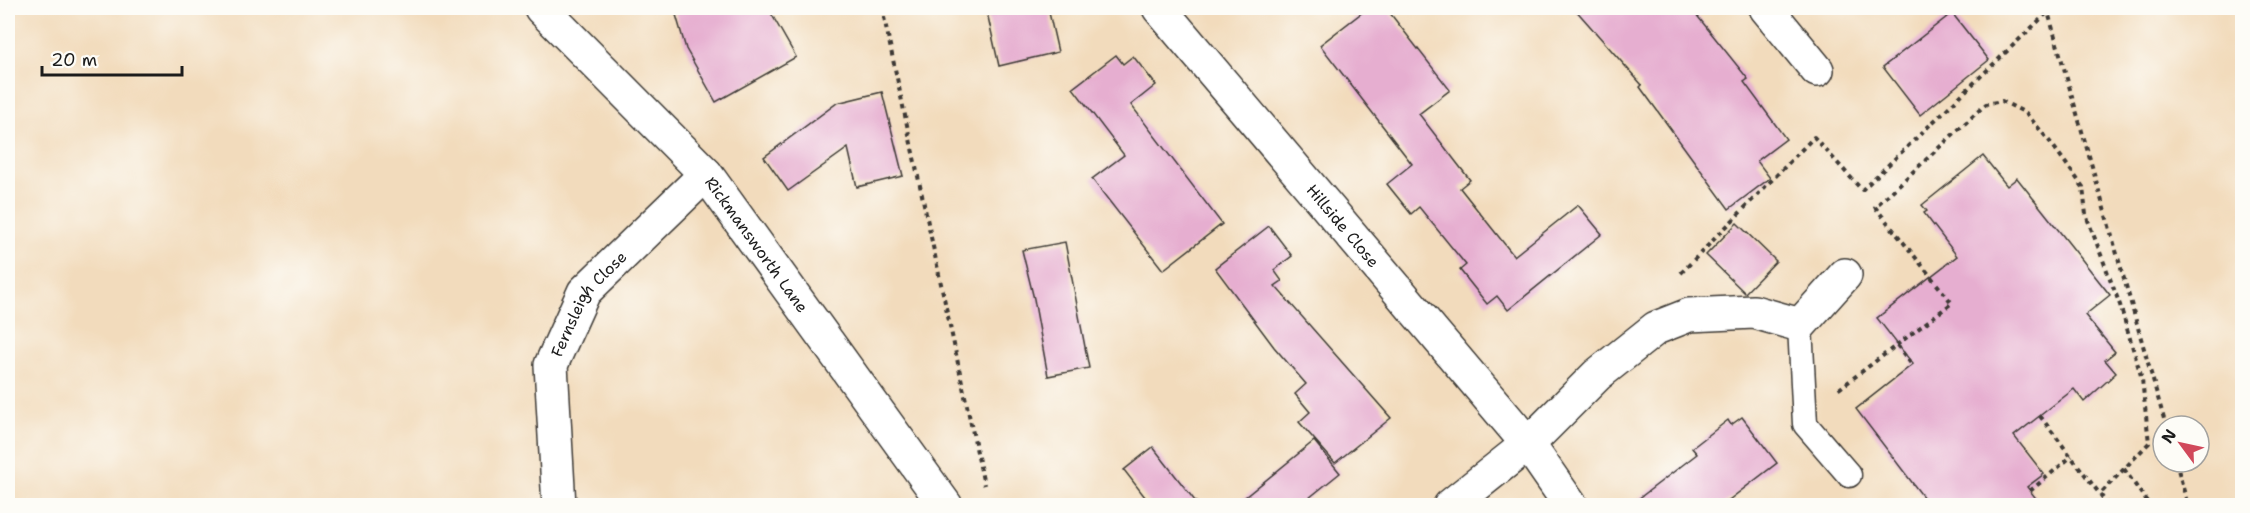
<svg xmlns="http://www.w3.org/2000/svg" width="2250" height="513" font-family="'Shantell Sans',sans-serif">
<style>
.building{fill:#e6aed0}
.lines{fill:none;stroke-linecap:round;stroke-linejoin:round}
.lane-casing{stroke:#3c3934;stroke-width:27}
.street-casing{stroke:#3c3934;stroke-width:36}
.path{stroke:#3c3934;stroke-width:4;stroke-dasharray:4.5 4.5;stroke-linecap:butt}
.lane{stroke:#fff;stroke-width:24}
.street{stroke:#fff;stroke-width:33}
.labels{text-anchor:middle;dominant-baseline:central;stroke-width:4.5;stroke-linejoin:round;paint-order:stroke}
.street-label{font-size:16px;fill:#1c1c1c;stroke:#fdfcf7}
</style>
<rect width="100%" height="100%" fill="#fdfcf7"/>
<filter id="ink" filterUnits="userSpaceOnUse"><feTurbulence type="fractalNoise" baseFrequency=".0167" numOctaves="2"/><feDisplacementMap in="SourceGraphic" scale="12" xChannelSelector="R" yChannelSelector="G"/><feConvolveMatrix kernelMatrix="1 2 1 2 8 2 1 2 1" color-interpolation-filters="sRGB"/></filter>
<filter id="wash" filterUnits="userSpaceOnUse"><feTurbulence type="fractalNoise" baseFrequency=".008" numOctaves="4" result="noise"/><feDisplacementMap in="SourceGraphic" scale="24" xChannelSelector="R" yChannelSelector="G"/><feGaussianBlur stdDeviation="1.35" result="paint"/><feColorMatrix in="noise" values="0 0 0 0 0 0 0 0 0 0 0 0 0 0 0 0 0 1.4 0 .05"/><feComposite in="paint" operator="in"/></filter>
<g filter="url(#wash)">
<rect width="100%" height="100%" fill="#f2dbbc"/>
<g id="blocks">
<path class="building" d="M 674,8 L 768,8 L 796,57 L 716,102 L 686,49 Z
M 986,8 L 1048,8 L 1058,52 L 999,66 Z
M 1368,8 L 1386,8 L 1450,90 L 1419,114 L 1470,180 L 1460,188 L 1514,256 L 1578,205 L 1602,234 L 1508,310 L 1497,296 L 1487,304 L 1460,270 L 1466,265 L 1419,207 L 1411,214 L 1387,184 L 1412,164 L 1320,45 Z
M 1574,8 L 1691,8 L 1748,79 L 1744,82 L 1786,139 L 1757,161 L 1770,178 L 1729,209 L 1640,87 L 1642,85 Z
M 1952,13 L 1989,60 L 1920,115 L 1883,67 Z
M 1116,55 L 1123,64 L 1133,56 L 1156,85 L 1131,105 L 1222,224 L 1163,270 L 1092,179 L 1124,155 L 1073,88 Z
M 882,92 L 903,176 L 857,187 L 848,148 L 788,191 L 764,157 L 837,103 Z
M 1983,156 L 2007,186 L 2017,178 L 2110,295 L 2085,315 L 2115,352 L 2105,360 L 2116,373 L 2084,402 L 2074,389 L 2014,436 L 2044,474 L 2027,487 L 2042,506 L 1930,506 L 1856,409 L 1913,364 L 1877,318 L 1957,256 L 1924,213 L 1927,211 L 1922,205 Z
M 1737,223 L 1776,261 L 1745,293 L 1706,255 Z
M 1269,226 L 1292,256 L 1274,270 L 1282,281 L 1275,286 L 1391,418 L 1335,463 L 1299,422 L 1310,412 L 1295,394 L 1306,384 L 1274,347 L 1215,268 Z
M 1065,242 L 1089,368 L 1048,376 L 1034,299 L 1022,250 Z
M 1742,417 L 1777,463 L 1721,506 L 1629,506 L 1697,454 L 1692,448 L 1728,420 L 1731,425 Z
M 1314,441 L 1340,473 L 1299,506 L 1234,506 Z
M 1153,447 L 1199,506 L 1152,506 L 1124,470 Z"/>
</g>
</g>
<g filter="url(#ink)">
<use href="#blocks" fill-opacity="0" stroke="#3c3934" stroke-width="1.5"/>
<g class="lines">
<g class="lane-casing">
<path id="lane" d="M 1800,325 L 1805,424 L 1849,475"/>
</g>
<g class="street-casing">
<g id="street">
<path id="s1" d="M 541,8 L 706,174 L 946,506"/>
<path id="s2" d="M 1159,8 L 1528,444 L 1571,506"/>
<path d="M 1766,8 L 1817,70"/>
<path id="s3" d="M 559,506 L 551,365 L 584,292 L 706,174"/>
<path d="M 1450,506 L 1528,444 L 1597,375 L 1656,328 L 1689,315 L 1754,312 L 1800,325 L 1845,275"/>
</g>
</g>
<path class="path" d="M 882,8 L 984,485
M 2050,8 L 2048,12 L 2166,426
M 1681,273 L 1814,137 L 1862,190 L 2048,12
M 1897,345 L 1912,365
M 1839,389 L 1952,303 L 1875,207 L 1986,104 L 2002,101 L 2026,113 L 2051,143 L 2083,187 L 2086,215 L 2120,305 L 2142,379 L 2149,443 L 2100,494
M 2040,416 L 2109,506
M 2176,462 L 2188,506
M 2124,469 L 2150,506
M 2030,491 L 2072,456
M 2188,506 L 2242,504"/>
<use href="#lane" class="lane"/>
<use href="#street" class="street"/>
</g>
</g>
<g class="labels">
<g class="street-label">
<text stroke="none"><textPath href="#s2" startOffset="285">Hillside Close</textPath></text>
<text stroke="none"><textPath href="#s1" startOffset="321">Rickmansworth Lane</textPath></text>
<text stroke="none"><textPath href="#s3" startOffset="214">Fernsleigh Close</textPath></text>
</g>
</g>
<rect width="2250" height="513" fill="none" stroke="#fdfcf7" stroke-width="30"/>
<g transform="translate(2181 444) rotate(303)"><circle r="28" fill="#fdfcf7" stroke="#a3a29f" stroke-width="1.5"/>
<path d="M0-4.5L10 22L0 15L-10 22Z" fill="#d1495b"/>
<text y="-9" font-size="16" font-weight="bold" text-anchor="middle" fill="#1c1c1c">N</text>
</g>
<path d="M42 66v9h140v-9" fill="none" stroke="#1c1c1c" stroke-width="3"/>
<text x="51" y="66" font-size="18" fill="#1c1c1c" stroke="#fdfcf7" stroke-width="4.5" paint-order="stroke">20 m</text>
</svg>
